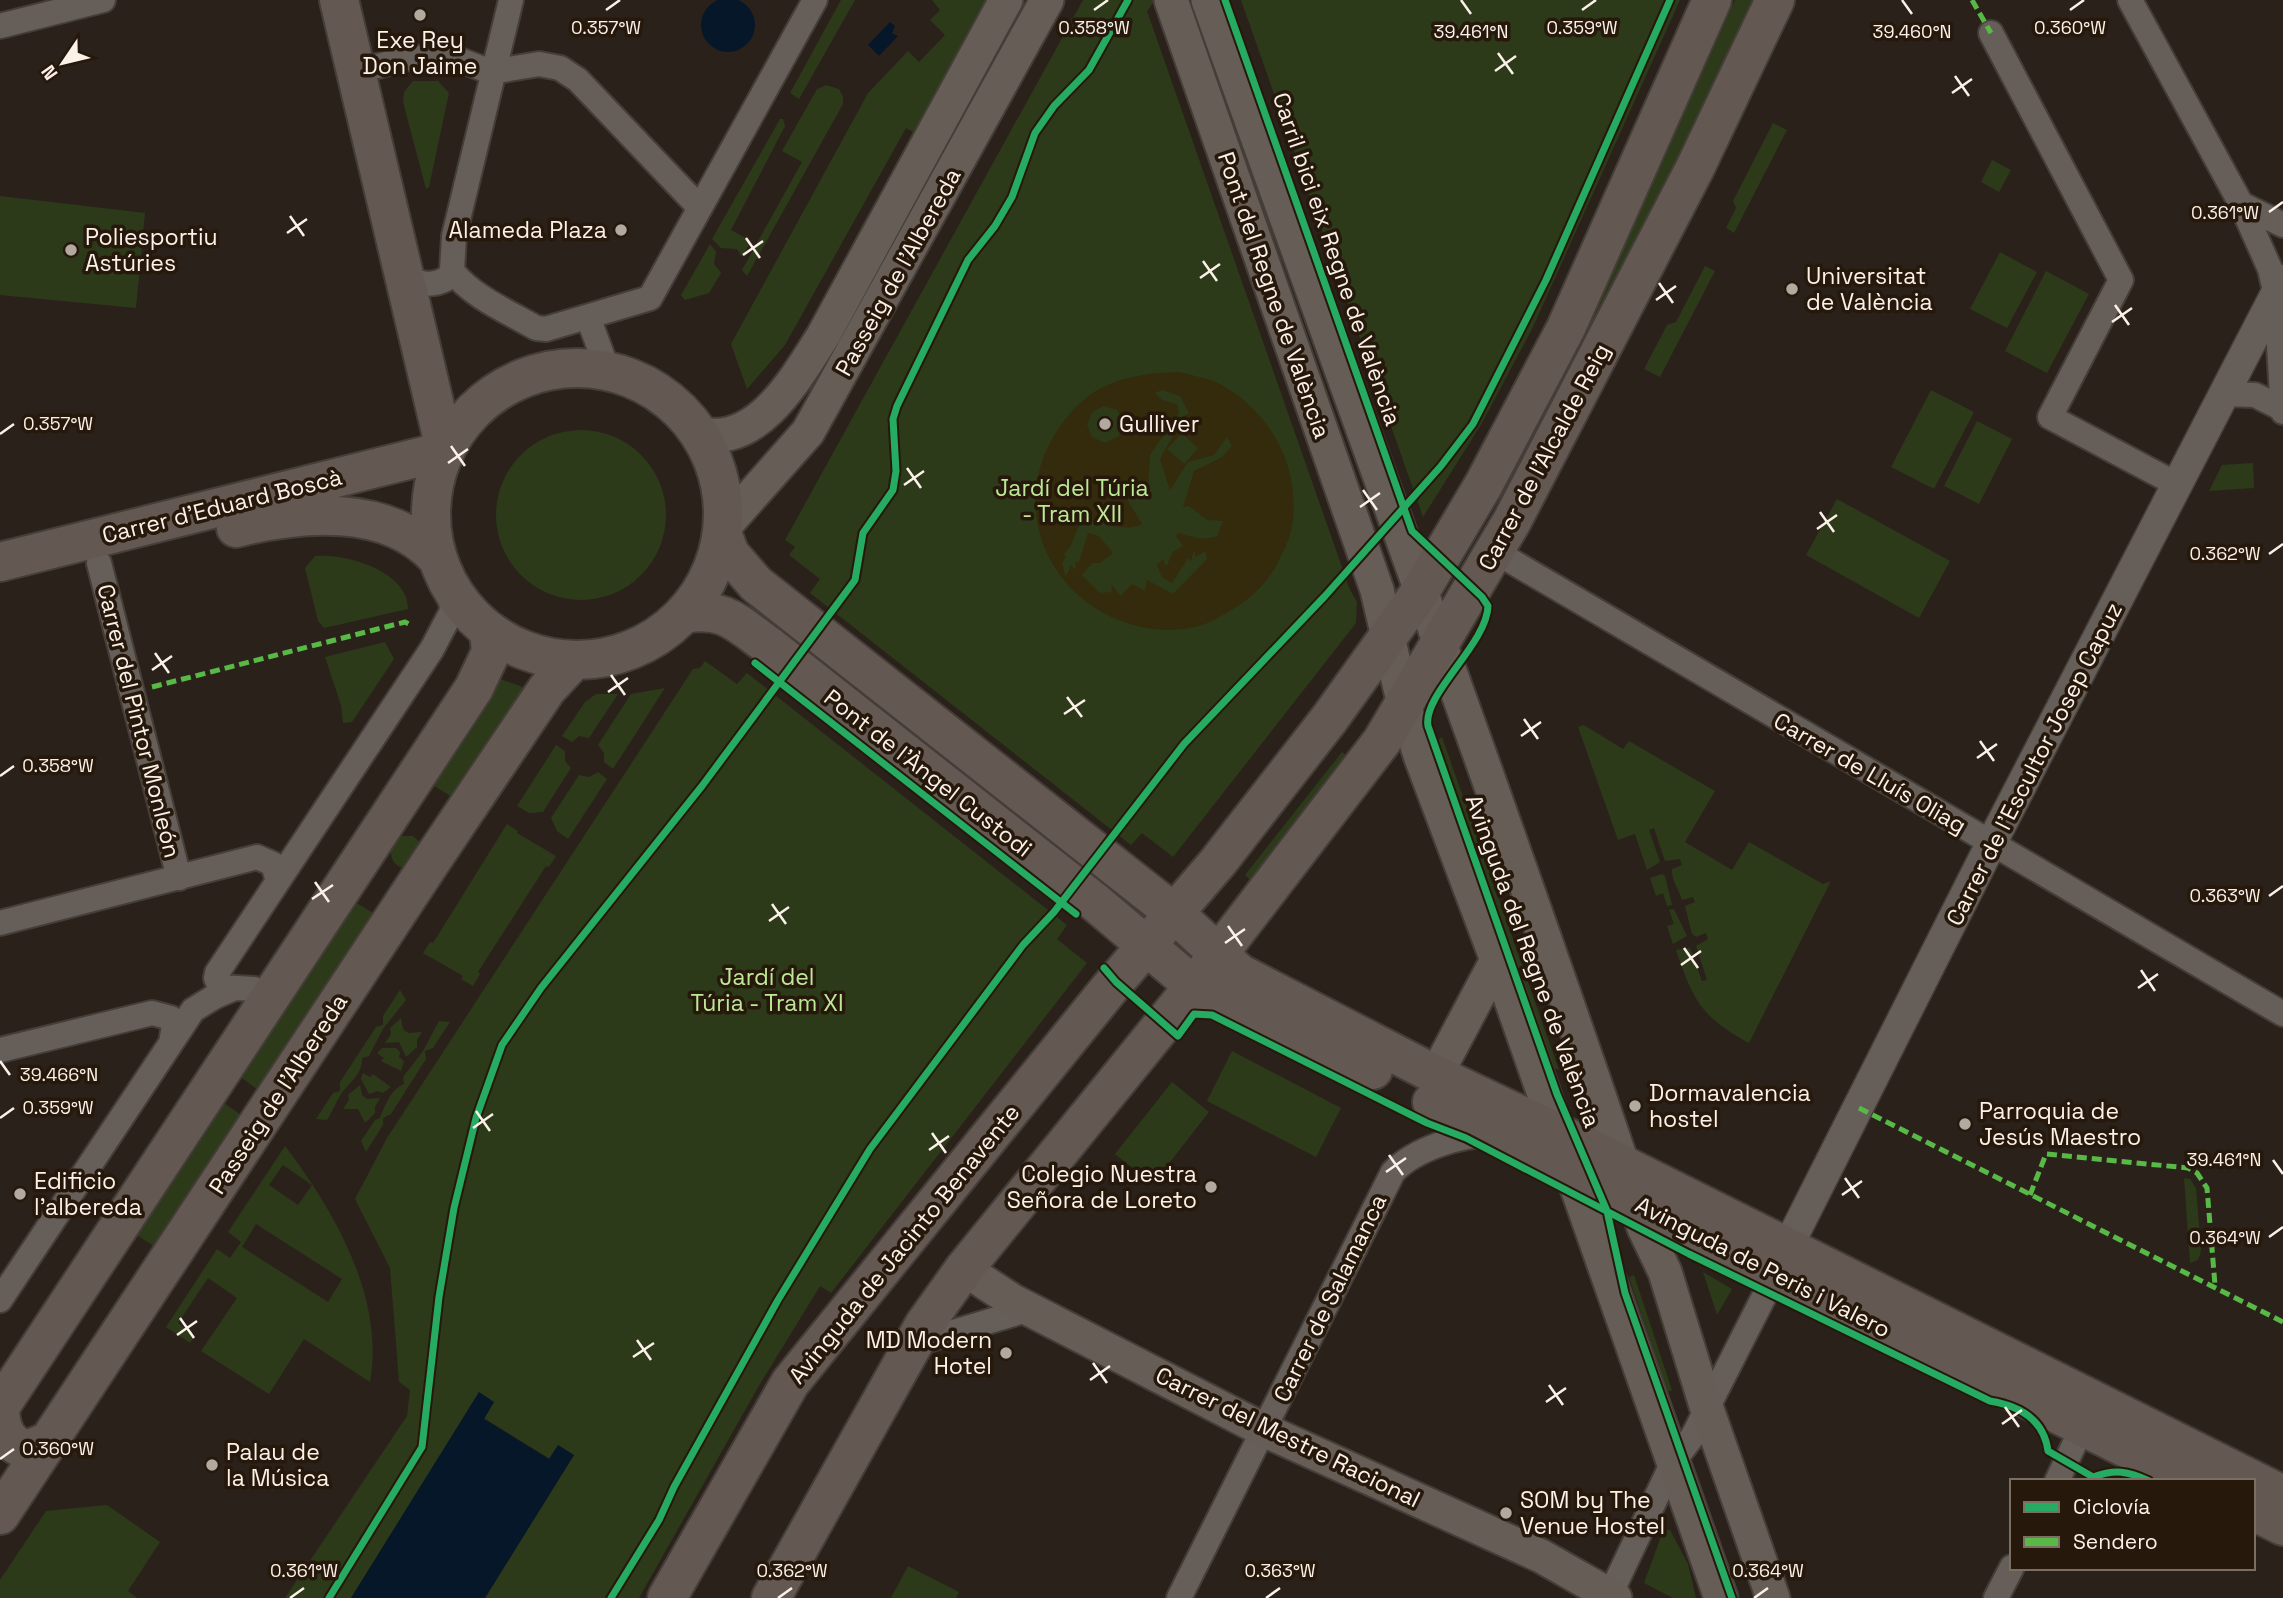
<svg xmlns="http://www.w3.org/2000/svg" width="2283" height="1598" font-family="'Space Grotesk',sans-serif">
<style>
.green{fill:#2c3a1a;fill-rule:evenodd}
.sand{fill:#332b0c;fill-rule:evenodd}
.water{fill:#051729}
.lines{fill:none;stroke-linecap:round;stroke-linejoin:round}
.minor-casing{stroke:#443d38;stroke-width:28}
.tertiary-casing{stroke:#443d38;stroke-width:33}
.secondary-casing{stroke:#443d38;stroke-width:37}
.primary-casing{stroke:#443d38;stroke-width:42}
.minor{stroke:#665f59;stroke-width:24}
.tertiary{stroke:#665f59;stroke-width:30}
.secondary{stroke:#665d56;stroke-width:33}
.primary{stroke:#645952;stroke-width:38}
.quiet{stroke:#58b947;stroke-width:5;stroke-dasharray:10 5;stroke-linecap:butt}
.cycleway-casing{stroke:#26180b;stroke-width:11}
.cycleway{stroke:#26ab63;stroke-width:7}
.ticks{fill:none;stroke:#fbf1e8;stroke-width:2.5}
.poi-dot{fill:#b2a9a0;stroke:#26180b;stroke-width:2.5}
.labels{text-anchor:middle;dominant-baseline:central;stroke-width:7;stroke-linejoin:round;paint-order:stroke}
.poi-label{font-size:23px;fill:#fbf1e8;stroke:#26180b;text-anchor:start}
.street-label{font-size:23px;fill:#fbf1e8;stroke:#26180b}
.park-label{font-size:23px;fill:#bde997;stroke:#26180b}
.ticks-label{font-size:18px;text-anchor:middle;fill:#fbf1e8;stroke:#26180b;stroke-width:7;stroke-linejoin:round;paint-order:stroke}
</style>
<rect width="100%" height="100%" fill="#2a221a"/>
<path class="green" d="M 841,0 L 855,0 L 799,99 L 790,93 Z
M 992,0 L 918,135 L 906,128 L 785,345 L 747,389 L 731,344 L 868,93 L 908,51 L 919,62 L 945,35 L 930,20 L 940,10 L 932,0 Z
M 1083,0 L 1155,0 L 1147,11 L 1350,590 L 1357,602 L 1356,623 L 1173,857 L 1142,833 L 1131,845 L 810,593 L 820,579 L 789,555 L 795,547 L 785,540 Z
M 1241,0 L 1680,0 L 1533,327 L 1482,423 L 1423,517 Z
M 1735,0 L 1763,0 L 1538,436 Z
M 413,81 L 438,81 L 449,93 L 429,187 L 426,189 L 403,102 L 404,92 Z
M 826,85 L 839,89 L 843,96 L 843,104 L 747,276 L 742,270 L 802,162 L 782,151 L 817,89 Z
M 780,119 L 783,119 L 785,126 L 731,230 L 751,241 L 742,257 L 737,249 L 721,248 L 712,239 Z
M 1773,123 L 1787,130 L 1734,233 L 1726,228 L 1736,208 L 1733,201 Z
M 1992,160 L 2011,170 L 1999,192 L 1981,182 Z
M 0,196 L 145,213 L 136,308 L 0,295 Z
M 710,244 L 716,252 L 714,264 L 721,273 L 709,293 L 685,300 L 681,295 Z
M 2000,252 L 2037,272 L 2007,328 L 1970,309 Z
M 1705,266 L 1715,271 L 1660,377 L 1644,369 L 1667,325 L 1676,322 Z
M 2046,271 L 2089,294 L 2047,373 L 2005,351 Z
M 1931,390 L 1974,412 L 1934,489 L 1891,467 Z
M 1977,421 L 2012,439 L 1979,504 L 1944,486 Z
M496 515a85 85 0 1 1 170 0a85 85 0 1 1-170 0Z
M 2253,463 L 2254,488 L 2209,491 L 2222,465 Z
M 1837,499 L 1950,561 L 1919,618 L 1806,555 Z
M 315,556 C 345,553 409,571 408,609 L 324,628 L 318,621 L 305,568 Z
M 385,642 L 394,659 L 352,722 L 343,723 L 341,705 L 325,657 Z
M 705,661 L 737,684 L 747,673 L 1067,925 L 1057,939 L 1087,963 L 831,1293 L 820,1286 L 757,1389 L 639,1598 L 485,1598 L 574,1455 L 550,1459 L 484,1418 L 494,1402 L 479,1393 L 351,1598 L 285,1598 L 407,1416 L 410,1390 L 399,1382 L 390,1268 L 355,1199 L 387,1138 L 693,669 L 700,668 Z
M 500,679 L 534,691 L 460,802 L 431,784 Z
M 665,688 L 613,769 L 604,762 L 604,753 L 598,745 L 631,694 Z
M 596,694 L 618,694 L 589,738 L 579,736 L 572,742 L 562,736 L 585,702 Z
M 1584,725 L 1623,749 L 1629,741 L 1715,791 L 1685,842 L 1732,870 L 1749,842 L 1823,884 L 1831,881 L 1749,1043 C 1701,1017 1693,1000 1676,950 L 1690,948 L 1702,981 L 1707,980 L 1696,946 L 1708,939 L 1706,933 L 1696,937 L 1692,934 L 1685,906 L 1695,902 L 1693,897 L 1682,900 C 1679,889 1671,880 1672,869 L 1682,865 L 1680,859 L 1665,861 L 1654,828 L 1649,830 L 1660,862 L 1647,870 L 1635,834 L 1618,840 L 1578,727 Z
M 1442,737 L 1559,1070 L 1552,1067 L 1437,741 Z
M 556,745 L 565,751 L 565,761 L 571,768 L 543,812 L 529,813 L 517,806 Z
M 1342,752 L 1350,758 L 1253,882 L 1245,875 Z
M 598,772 L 607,779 L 568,839 L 557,831 L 551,818 L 579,775 L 589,777 Z
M 507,824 L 518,831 L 517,833 L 556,856 L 549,867 L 546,866 L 478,972 L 480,974 L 473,986 L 461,979 L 463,976 L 423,953 L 430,942 L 433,943 Z
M 402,836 L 413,836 L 421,843 L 407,869 C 395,867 389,859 391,846 Z
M 1662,874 L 1665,876 L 1672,905 L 1667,906 L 1663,893 L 1656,896 L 1650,878 Z
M 353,901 L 383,919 L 266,1096 L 238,1075 Z
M 1674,909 L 1687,936 L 1673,944 L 1667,926 L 1674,924 L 1669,910 Z
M 400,990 L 406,1000 L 383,1029 L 369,1056 L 362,1058 C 363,1071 352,1081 344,1090 C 338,1097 333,1111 327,1120 L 316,1119 L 333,1093 L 340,1091 L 340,1082 L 376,1027 L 383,1025 L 383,1016 Z
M 401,1018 L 403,1029 L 408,1033 L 422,1032 L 417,1040 L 417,1047 L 406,1057 L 399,1042 L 385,1043 L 391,1034 L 390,1028 Z
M 439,1021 L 450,1022 L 433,1048 L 425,1051 L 426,1059 L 391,1114 L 383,1118 L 383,1125 L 366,1152 L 361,1141 L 375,1120 L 380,1118 C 385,1105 391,1089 404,1084 L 403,1077 L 423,1051 Z
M 382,1048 L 396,1048 L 400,1052 L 399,1057 L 404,1061 L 401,1071 L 381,1061 L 384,1058 L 377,1053 Z
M 1232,1051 L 1341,1108 L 1316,1157 L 1207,1101 Z
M 363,1073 L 370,1077 L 373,1074 L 391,1087 L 383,1093 L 378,1091 L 369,1094 L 361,1079 Z
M 1172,1082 L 1209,1112 L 1153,1184 L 1115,1154 Z
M 360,1085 L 362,1095 L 367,1099 L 380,1098 L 375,1107 L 375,1113 L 365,1123 L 358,1109 L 343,1109 L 349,1100 L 348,1095 Z
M 222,1102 L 249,1120 L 162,1251 L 135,1234 Z
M 285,1146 C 334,1210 385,1298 370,1382 L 304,1339 L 269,1394 L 201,1351 L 237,1298 L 208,1278 L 178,1323 L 195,1336 L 190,1343 L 166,1327 L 217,1249 L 230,1258 L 241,1242 L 228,1232 ZM 283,1165 L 312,1185 L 298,1205 L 269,1185 ZM 256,1224 L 342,1279 L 328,1302 L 242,1247 Z
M 2184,1178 L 2190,1179 L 2196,1188 L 2201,1251 L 2198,1260 L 2190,1263 Z
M 1703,1272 L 1732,1289 L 1717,1315 Z
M 1634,1275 L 1672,1390 L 1667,1392 L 1629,1277 Z
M 107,1505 L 160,1542 L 128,1591 L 137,1598 L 0,1598 L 0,1580 L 46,1511 Z
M 1670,1530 L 1688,1564 L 1696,1598 L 1673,1598 L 1644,1583 L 1663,1531 Z
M 908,1566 L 959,1592 L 956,1598 L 891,1598 Z"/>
<path class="sand" d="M 1180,372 C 1193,376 1209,378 1220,384 C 1273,413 1303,472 1291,531 C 1289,541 1283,551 1279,560 C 1266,589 1241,606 1214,620 C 1193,631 1165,632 1142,627 C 1052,608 1005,510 1057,431 C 1068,414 1084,396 1103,387 C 1128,375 1152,373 1180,372 ZM 1162,390 L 1180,396 L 1189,413 L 1183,417 L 1160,459 L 1170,490 L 1188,462 L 1214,455 L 1227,437 L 1232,446 L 1222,457 L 1194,471 L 1183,507 L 1189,506 L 1207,520 L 1223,521 L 1217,536 C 1200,542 1194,536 1178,533 L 1176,536 L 1183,546 L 1173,552 L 1166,567 L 1163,559 L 1157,565 L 1162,577 L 1172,583 L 1188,558 L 1191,561 L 1194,550 L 1196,557 L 1205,551 L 1207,559 L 1173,594 L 1147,580 L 1145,591 L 1132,584 L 1121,595 L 1124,600 L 1111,584 L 1112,592 L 1100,593 L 1082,575 L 1092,563 L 1100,563 L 1113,553 L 1099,536 L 1088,533 L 1079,562 L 1075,562 L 1076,570 L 1071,565 L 1066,577 L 1062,564 L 1066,556 L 1064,554 C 1075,544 1074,530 1083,520 C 1103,520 1123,534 1142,524 L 1128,501 L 1130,486 L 1148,491 L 1150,455 L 1179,413 L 1177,404 L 1162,400 L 1155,393 ZM 1104,406 L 1117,410 L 1124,422 L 1119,436 L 1105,443 L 1092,437 L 1087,425 L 1092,412 ZM 1182,433 L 1198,448 L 1184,464 L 1167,449 Z"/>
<path class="water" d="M701 25a27 27 0 1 1 54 0a27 27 0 1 1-54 0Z
M 890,22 L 895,26 L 892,33 L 898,36 L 879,56 L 868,45 Z
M 479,1392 L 494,1402 L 484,1419 L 549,1459 L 558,1445 L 574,1455 L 485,1598 L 351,1598 Z"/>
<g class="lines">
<g class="minor-casing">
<path id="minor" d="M 2130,0 L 2241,204 L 2270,269 L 2276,295 L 2283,412
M 0,26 L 103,0
M 1991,33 L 2121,280 L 2050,417 L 2178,485
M 355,72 L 408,58 L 452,57 L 491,72 L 539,64 L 560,68 L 578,80 L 700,208
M 2241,204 L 2283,225
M 452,271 C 474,298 507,311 536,328 L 546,329 L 650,298 L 815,0
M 452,271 L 454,236 L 511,0
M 404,275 C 419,285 432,287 448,278 L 452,271
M 588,317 L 608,371
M 2224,394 L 2255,395 L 2283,409
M 1494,551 L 2283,1014
M 99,563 L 179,878
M 0,923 L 257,857 L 273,864 L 278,881
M 264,1007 L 254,989 L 220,987 L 216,978 L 217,973 L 432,649 L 452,611 L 450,588
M 0,1050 L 152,1013 L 171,1018 L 174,1026 L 171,1043
M 0,1300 L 193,1010 L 214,997 L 235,988
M 914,1344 L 1030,1309
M 2057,1481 L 2088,1415
M 1610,1595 L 1673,1462 L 1693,1436 L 1782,1261
M 1179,1598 L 1393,1172 C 1416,1148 1461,1135 1494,1134
M 1996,1598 L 2012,1567"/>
</g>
<g class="tertiary-casing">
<path id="tertiary" d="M 1787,1248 L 1991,844 L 2283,280"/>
</g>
<g class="secondary-casing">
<path id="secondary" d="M 1171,0 L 1377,590 L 1404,705 L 1421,758 L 1497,960 L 1721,1598
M 1208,0 C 1354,409 1506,816 1644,1228 L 1665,1272 L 1707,1409 L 1773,1598
M 699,433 C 757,449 797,377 823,336 L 1006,0
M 723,528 L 808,432 L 1047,0
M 1441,1099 L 1436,1075 L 1497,960
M 964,1269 L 1013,1301 L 1264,1430 L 1541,1556 L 1615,1598"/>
</g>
<g class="primary-casing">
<path id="primary" d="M 339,0 L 445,449
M431 514a146 146 0 1 1 292 0a146 146 0 1 1-292 0Z
M 236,528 C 299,512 387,503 436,557
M 722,533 L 730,554 L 756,584 L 1174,913 L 1239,973 L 1436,1075 L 1577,1142 L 2283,1495
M 0,562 L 444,451
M 684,614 C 724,606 738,624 769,646 L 1096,903 L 1194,986 L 1373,1070
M 1432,1102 L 2192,1481
M 0,1407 L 474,688 L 491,652 L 489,631
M 0,1413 C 2,1432 8,1444 27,1450 L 49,1441
M 2253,1511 L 2283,1526
M 0,1515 L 430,863 L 547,689 L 573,661
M 667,1598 L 790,1383 L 1109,989 L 1218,862 L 1330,718 L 1420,592 L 1484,484 L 1566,328 L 1712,0
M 771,1598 L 924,1325 L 964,1269 L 1194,986 L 1382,741 L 1512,521 L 1695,168 L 1775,0"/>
</g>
<use href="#minor" class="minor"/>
<use href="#tertiary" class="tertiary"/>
<use href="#secondary" class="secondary"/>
<use href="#primary" class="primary"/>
<path class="quiet" d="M 1972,0 L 1991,33
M 152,687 L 405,622 L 409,624
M 1859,1108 L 2283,1322
M 2030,1195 L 2046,1154 L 2188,1168 L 2197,1173 L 2207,1188 L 2215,1285"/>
<g class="cycleway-casing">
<path id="cycleway" d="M 1225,0 L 1412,531 L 1482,597 L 1488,606 C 1487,644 1422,695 1428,726 L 1557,1094 L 1607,1211 L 1625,1293 L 1732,1598
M 755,663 L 1076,914
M 1104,968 L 1116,982 L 1178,1036 L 1194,1014 L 1212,1015 L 1427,1123 L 1466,1138 L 1689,1254 L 1990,1401 C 2020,1406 2044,1420 2048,1451 L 2093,1477 C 2115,1469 2128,1471 2149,1481
M 329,1598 L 422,1447 L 439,1297 L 454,1208 L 476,1118 L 502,1045 L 541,988 L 702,786 L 855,580 L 863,533 L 893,490 L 896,471 L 893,419 L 897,406 L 968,260 L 995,226 L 1012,197 L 1035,133 L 1054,106 L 1089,70 L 1128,0
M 611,1598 L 659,1520 L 674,1487 L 778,1300 L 870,1149 L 1023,945 L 1054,912 L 1184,744 L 1325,596 L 1441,466 L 1473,424 L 1546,280 L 1670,0"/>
</g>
<use href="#cycleway" class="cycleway"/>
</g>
<path class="ticks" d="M 1461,0 L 1471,14M 1902,0 L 1912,14M 606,10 L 620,0M 1094,10 L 1108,0M 1582,10 L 1596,0M 2070,10 L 2084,0M 1498,53 L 1513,74M 1495,71 L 1516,56M 1955,76 L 1969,96M 1952,93 L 1972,79M 2269,212 L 2283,202M 290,216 L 304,236M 287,233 L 307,219M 746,238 L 760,258M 743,255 L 763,241M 1203,261 L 1217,281M 1200,278 L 1220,264M 1659,283 L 1673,303M 1656,300 L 1676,286M 2115,305 L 2129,325M 2112,322 L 2132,308M 0,434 L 14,424M 451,446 L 465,466M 448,463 L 468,449M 907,468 L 921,488M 904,485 L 924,471M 1363,490 L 1377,510M 1360,507 L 1380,493M 1820,512 L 1834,532M 1817,529 L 1837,515M 2269,554 L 2283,544M 155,653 L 169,673M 152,670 L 172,656M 611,675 L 625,695M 608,692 L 628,678M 1067,697 L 1082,717M 1064,714 L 1085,700M 1524,719 L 1538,739M 1521,736 L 1541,722M 1980,741 L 1994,761M 1977,758 L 1997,744M 0,776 L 14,766M 315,882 L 329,902M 2269,896 L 2283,886M 312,899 L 333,885M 772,904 L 786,924M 769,921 L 789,907M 1228,926 L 1242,946M 1225,943 L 1245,929M 1684,948 L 1698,968M 1681,965 L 1701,951M 2141,970 L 2155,991M 2138,988 L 2158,974M 0,1061 L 10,1075M 476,1111 L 490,1131M 0,1118 L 14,1108M 473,1128 L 493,1114M 932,1133 L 946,1153M 929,1150 L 949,1136M 1389,1155 L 1403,1175M 2273,1160 L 2283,1174M 1386,1172 L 1406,1158M 1845,1178 L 1859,1198M 1842,1195 L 1862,1181M 2269,1237 L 2283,1227M 180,1318 L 194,1338M 177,1335 L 197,1321M 637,1340 L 651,1360M 633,1357 L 654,1343M 1093,1363 L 1107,1383M 1090,1380 L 1110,1366M 1549,1385 L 1563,1405M 1546,1402 L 1566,1388M 2005,1407 L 2019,1427M 2002,1424 L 2022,1410M 0,1459 L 14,1449M 290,1598 L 304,1588M 778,1598 L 792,1588M 1266,1598 L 1280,1588M 1754,1598 L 1768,1588"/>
<g class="poi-dot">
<circle cx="420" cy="15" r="7"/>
<circle cx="621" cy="230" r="7"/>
<circle cx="71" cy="250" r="7"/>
<circle cx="1792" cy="289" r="7"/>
<circle cx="1105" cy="424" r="7"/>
<circle cx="1635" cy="1106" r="7"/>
<circle cx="1965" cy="1124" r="7"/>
<circle cx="1211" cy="1187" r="7"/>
<circle cx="20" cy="1194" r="7"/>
<circle cx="1006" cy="1353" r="7"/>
<circle cx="212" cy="1465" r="7"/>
<circle cx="1506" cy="1513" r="7"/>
</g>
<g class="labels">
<g class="poi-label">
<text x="420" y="40" text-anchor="middle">Exe Rey<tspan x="420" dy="26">Don Jaime</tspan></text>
<text x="607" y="230" text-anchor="end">Alameda Plaza</text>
<text x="85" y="237">Poliesportiu<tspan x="85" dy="26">Astúries</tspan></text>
<text x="1806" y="276">Universitat<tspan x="1806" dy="26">de València</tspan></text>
<text x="1119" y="424">Gulliver</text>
<text x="1649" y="1093">Dormavalencia<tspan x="1649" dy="26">hostel</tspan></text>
<text x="1979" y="1111">Parroquia de<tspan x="1979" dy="26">Jesús Maestro</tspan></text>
<text x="1197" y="1174" text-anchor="end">Colegio Nuestra<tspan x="1197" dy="26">Señora de Loreto</tspan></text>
<text x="34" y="1181">Edificio<tspan x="34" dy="26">l'albereda</tspan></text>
<text x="992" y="1340" text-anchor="end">MD Modern<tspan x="992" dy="26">Hotel</tspan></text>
<text x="226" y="1452">Palau de<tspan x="226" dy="26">la Música</tspan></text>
<text x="1520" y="1500">SOM by The<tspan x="1520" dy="26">Venue Hostel</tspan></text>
</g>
<g class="street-label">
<text transform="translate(1337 259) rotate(71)">Carril bici eix Regne de València</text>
<text transform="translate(898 272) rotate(-61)">Passeig de l'Albereda</text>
<text transform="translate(1274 295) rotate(71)">Pont del Regne de València</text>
<text transform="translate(1544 457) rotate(-62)">Carrer de l'Alcalde Reig</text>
<text transform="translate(222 506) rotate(-14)">Carrer d'Eduard Boscà</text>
<text transform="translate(139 721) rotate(76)">Carrer del Pintor Monleón</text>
<text transform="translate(2034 764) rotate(-63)">Carrer de l'Escultor Josep Capuz</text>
<text transform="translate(928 773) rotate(38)">Pont de l'Àngel Custodi</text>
<text transform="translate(1870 773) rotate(30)">Carrer de Lluís Oliag</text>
<text transform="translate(1533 961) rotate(70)">Avinguda del Regne de València</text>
<text transform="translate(278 1094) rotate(-57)">Passeig de l'Albereda</text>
<text transform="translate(904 1244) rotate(-51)">Avinguda de Jacinto Benavente</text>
<text transform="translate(1763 1267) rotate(27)">Avinguda de Peris i Valero</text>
<text transform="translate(1330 1298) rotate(-64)">Carrer de Salamanca</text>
<text transform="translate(1288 1437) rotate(26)">Carrer del Mestre Racional</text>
</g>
<g class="park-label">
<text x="1072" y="488">Jardí del Túria<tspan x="1072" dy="26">- Tram XII</tspan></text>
<text x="767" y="977">Jardí del<tspan x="767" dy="26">Túria - Tram XI</tspan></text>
</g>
</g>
<g class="ticks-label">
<text x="606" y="34">0.357°W</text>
<text x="1094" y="34">0.358°W</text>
<text x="1582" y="34">0.359°W</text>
<text x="2070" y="34">0.360°W</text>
<text x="1471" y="38">39.461°N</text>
<text x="1912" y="38">39.460°N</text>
<text x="2225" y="219">0.361°W</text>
<text x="58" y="430">0.357°W</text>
<text x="2225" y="560">0.362°W</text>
<text x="58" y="772">0.358°W</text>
<text x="2225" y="902">0.363°W</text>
<text x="59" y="1081">39.466°N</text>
<text x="58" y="1114">0.359°W</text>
<text x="2224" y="1166">39.461°N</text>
<text x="2225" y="1244">0.364°W</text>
<text x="58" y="1455">0.360°W</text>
<text x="304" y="1577">0.361°W</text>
<text x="792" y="1577">0.362°W</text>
<text x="1280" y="1577">0.363°W</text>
<text x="1768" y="1577">0.364°W</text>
</g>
<rect x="2010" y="1479" width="245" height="91" fill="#26180b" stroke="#7b6f63" stroke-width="2"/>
<rect x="2024" y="1502" width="35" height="10" fill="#26ab63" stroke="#7b6f63" stroke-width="2"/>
<text x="2073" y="1514" font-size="21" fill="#fbf1e8">Ciclovía</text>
<rect x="2024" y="1537" width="35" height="10" fill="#58b947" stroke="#7b6f63" stroke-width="2"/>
<text x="2073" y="1549" font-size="21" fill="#fbf1e8">Sendero</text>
<g transform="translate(63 63) rotate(235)" stroke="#26180b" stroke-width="5" paint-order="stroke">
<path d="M0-5L12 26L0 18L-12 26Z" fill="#fbf1e8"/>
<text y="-10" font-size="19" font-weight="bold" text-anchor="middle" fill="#fbf1e8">N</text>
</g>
</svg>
